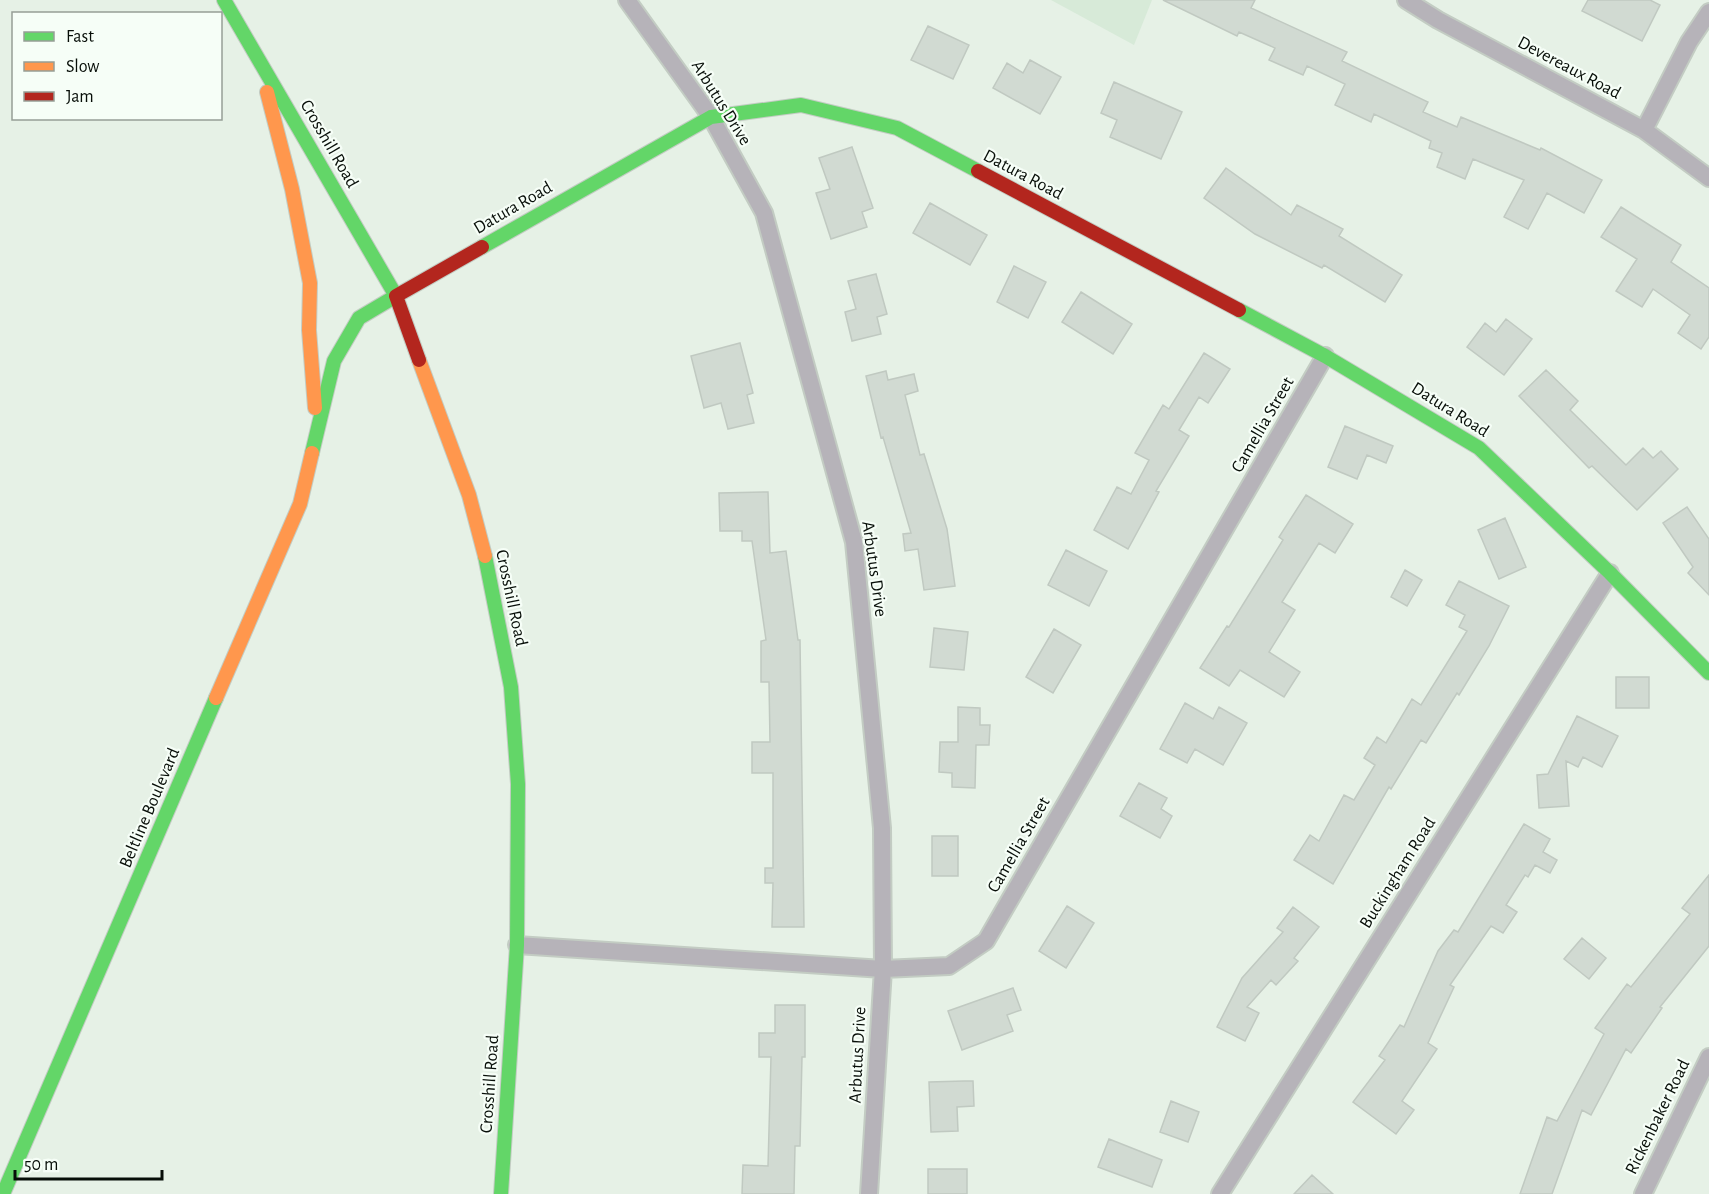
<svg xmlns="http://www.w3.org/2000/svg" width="1709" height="1194" font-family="'Alegreya Sans',sans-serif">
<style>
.built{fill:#d7ead8}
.building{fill:#d1dad2;stroke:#c0c9c1;stroke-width:1.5}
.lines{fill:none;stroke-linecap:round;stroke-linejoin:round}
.street-casing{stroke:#c3ccc3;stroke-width:20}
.fast-casing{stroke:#c3ccc3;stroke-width:16}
.slow-casing{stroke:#c3ccc3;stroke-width:16}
.jam-casing{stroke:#c3ccc3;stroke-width:16}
.street{stroke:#b6b3b9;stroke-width:16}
.fast{stroke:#63d668;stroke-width:14}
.slow{stroke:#ff974d;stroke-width:14}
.jam{stroke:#b3261e;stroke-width:14}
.labels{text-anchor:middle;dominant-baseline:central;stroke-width:4.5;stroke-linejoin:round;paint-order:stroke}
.street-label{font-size:18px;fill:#070e08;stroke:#f6fef7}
</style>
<rect width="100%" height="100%" fill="#e6f1e6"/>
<path class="built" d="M 1051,0 L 1152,0 L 1134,45 Z"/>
<path class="building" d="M 1163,0 L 1255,0 L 1251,8 L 1347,52 L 1342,61 L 1428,102 L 1423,112 L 1457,127 L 1461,117 L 1540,150 L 1541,148 L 1602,180 L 1584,213 L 1547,193 L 1528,229 L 1504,217 L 1524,180 L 1473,159 L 1465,179 L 1437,167 L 1442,153 L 1429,148 L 1431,141 L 1374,114 L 1371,122 L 1335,105 L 1345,84 L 1307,66 L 1303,75 L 1269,60 L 1275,48 L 1239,32 L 1237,36 Z
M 1588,0 L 1650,0 L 1660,5 L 1642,41 L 1582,11 Z
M 928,26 L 969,45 L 953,79 L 911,60 Z
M 1030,60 L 1061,77 L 1040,114 L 993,88 L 1007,63 L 1023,73 Z
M 1114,82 L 1182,112 L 1161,159 L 1110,137 L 1117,120 L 1101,113 Z
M 852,147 L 873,208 L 862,212 L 867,227 L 831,239 L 816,193 L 830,189 L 819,158 Z
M 1226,168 L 1291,215 L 1297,205 L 1343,229 L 1339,236 L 1402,275 L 1385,302 L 1324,265 L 1322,268 L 1255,234 L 1204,198 Z
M 930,203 L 987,235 L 970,265 L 913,233 Z
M 1621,207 L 1681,245 L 1671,262 L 1709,288 L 1709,337 L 1701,349 L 1678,333 L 1690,315 L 1653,289 L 1642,307 L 1616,291 L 1637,259 L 1601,237 Z
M 1014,266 L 1046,282 L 1028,318 L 997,302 Z
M 876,274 L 887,314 L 877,317 L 881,334 L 852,341 L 845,312 L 856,309 L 848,281 Z
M 1081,292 L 1132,324 L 1113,354 L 1062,322 Z
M 1506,319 L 1532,339 L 1504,375 L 1467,347 L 1485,323 L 1496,332 Z
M 740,343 L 753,393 L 747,395 L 754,423 L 728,429 L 721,403 L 704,408 L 691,356 Z
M 1204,353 L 1230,369 L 1208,403 L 1199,397 L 1179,430 L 1189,436 L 1156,491 L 1159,492 L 1128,549 L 1094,530 L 1117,487 L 1131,494 L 1149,460 L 1135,453 L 1163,405 L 1169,409 Z
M 1546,370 L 1578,401 L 1570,410 L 1626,465 L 1643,448 L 1653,458 L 1661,451 L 1678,469 L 1637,510 L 1592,466 L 1589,468 L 1519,396 Z
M 886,371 L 888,380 L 914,374 L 918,391 L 905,395 L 920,455 L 924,454 L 947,529 L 955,586 L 924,590 L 918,549 L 905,551 L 903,534 L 911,533 L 883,437 L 881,438 L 866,376 Z
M 1345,426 L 1393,446 L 1386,463 L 1367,455 L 1357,479 L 1328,467 Z
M 768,492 L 770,553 L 786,551 L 798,640 L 800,640 L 804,927 L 772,927 L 773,883 L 765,883 L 765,868 L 773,868 L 773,773 L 752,773 L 752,742 L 770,742 L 769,682 L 761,682 L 761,641 L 766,640 L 752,541 L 742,541 L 742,531 L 720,531 L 719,493 Z
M 1306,495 L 1353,524 L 1335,553 L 1319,543 L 1282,602 L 1295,610 L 1269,652 L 1300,672 L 1284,697 L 1240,670 L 1229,686 L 1200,668 L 1227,626 L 1229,627 L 1283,540 L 1279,537 Z
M 1687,507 L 1709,539 L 1709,595 L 1688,573 L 1693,567 L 1663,523 Z
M 1505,518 L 1526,567 L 1499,579 L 1478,530 Z
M 1066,550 L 1107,571 L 1089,606 L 1048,585 Z
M 1405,570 L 1422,580 L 1407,606 L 1391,597 Z
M 1459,581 L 1509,606 L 1489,646 L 1459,695 L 1457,693 L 1426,743 L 1421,740 L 1391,789 L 1389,787 L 1333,884 L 1294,860 L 1310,835 L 1319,841 L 1344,795 L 1354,800 L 1375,765 L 1364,758 L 1377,737 L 1386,743 L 1412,699 L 1421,705 L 1467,631 L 1459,627 L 1465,615 L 1446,605 Z
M 934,628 L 968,632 L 964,670 L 930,667 Z
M 1054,629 L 1081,645 L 1053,693 L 1026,677 Z
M 1616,677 L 1649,677 L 1649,708 L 1616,708 Z
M 1185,703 L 1213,719 L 1219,707 L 1247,723 L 1223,765 L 1195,749 L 1187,763 L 1160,749 Z
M 958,707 L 980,708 L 980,725 L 990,725 L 989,745 L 976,745 L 975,788 L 952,787 L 952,773 L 939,772 L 940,742 L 958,742 Z
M 1577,716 L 1618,736 L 1602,767 L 1583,757 L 1578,767 L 1566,761 L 1569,806 L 1539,808 L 1537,775 L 1548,774 Z
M 1139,783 L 1167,798 L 1161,809 L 1172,816 L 1160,838 L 1120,816 Z
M 1524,824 L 1550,839 L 1543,852 L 1557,860 L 1550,873 L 1535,865 L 1528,877 L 1525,875 L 1506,905 L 1517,912 L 1503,933 L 1491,926 L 1450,985 L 1454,987 L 1428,1043 L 1437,1049 L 1402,1101 L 1414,1110 L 1396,1134 L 1353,1102 L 1385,1060 L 1379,1056 L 1400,1025 L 1404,1027 L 1438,951 L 1454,930 L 1458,932 Z
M 932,836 L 958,836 L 958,876 L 932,876 Z
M 1709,875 L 1709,946 L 1660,1007 L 1662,1008 L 1631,1053 L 1626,1049 L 1591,1115 L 1582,1110 L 1552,1194 L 1520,1194 L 1547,1117 L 1557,1121 L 1604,1034 L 1595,1028 L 1627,984 L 1631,987 L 1690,914 L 1682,908 Z
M 1067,906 L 1094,923 L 1066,968 L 1039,951 Z
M 1293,907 L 1319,927 L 1294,958 L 1298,961 L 1276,985 L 1271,980 L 1247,1007 L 1259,1013 L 1245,1041 L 1217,1027 L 1242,978 L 1283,932 L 1277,928 Z
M 1582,938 L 1606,958 L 1589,979 L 1564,959 Z
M 1013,988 L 1021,1010 L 1007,1015 L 1013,1031 L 962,1050 L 948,1011 Z
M 775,1005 L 805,1005 L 805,1057 L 802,1057 L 800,1146 L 795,1146 L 794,1194 L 742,1194 L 743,1165 L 768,1166 L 771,1057 L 759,1057 L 759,1033 L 775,1033 Z
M 964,1081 L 973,1081 L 974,1106 L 957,1107 L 958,1131 L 931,1132 L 929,1082 Z
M 1171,1101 L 1199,1112 L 1188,1142 L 1160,1132 Z
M 1109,1139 L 1162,1160 L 1152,1187 L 1098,1167 Z
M 928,1169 L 967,1169 L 967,1194 L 928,1194 Z
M 1312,1175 L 1333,1194 L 1294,1194 Z"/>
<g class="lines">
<g class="street-casing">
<path id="street" d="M 627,0 L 711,117 L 764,213 L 854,542 L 882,828 L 883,969 L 869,1194
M 1406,0 L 1438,20 L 1644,130 L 1709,178
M 1644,130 L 1689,42 L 1709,12
M 517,945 L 883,969 L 949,966 L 986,941 L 1325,356
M 1220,1194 L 1610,573
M 1643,1194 L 1709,1057"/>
</g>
<g class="fast-casing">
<path id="fast" d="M 224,0 L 396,296 L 359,318 L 334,361 L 312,453
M 482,247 L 711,117 L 801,105 L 897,128 L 978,171
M 1239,310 L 1325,356 L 1479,448 L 1610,573 L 1709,673
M 485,556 L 511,687 L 518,784 L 517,945 L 501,1194
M 3,1194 L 216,698"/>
</g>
<g class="slow-casing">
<path id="slow" d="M 267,92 L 292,189 L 310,283 L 309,330 L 315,408
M 419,360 L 469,495 L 485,556
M 216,698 L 300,504 L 312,453"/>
</g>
<g class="jam-casing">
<path id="jam" d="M 978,171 L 1239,310
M 419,360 L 396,296 L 482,247"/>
</g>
<use href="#street" class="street"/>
<use href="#fast" class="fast"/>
<use href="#slow" class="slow"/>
<use href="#jam" class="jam"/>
</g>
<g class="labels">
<g class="street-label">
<text transform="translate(1569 68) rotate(28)">Devereaux Road</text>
<text transform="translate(721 103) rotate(58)">Arbutus Drive</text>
<text transform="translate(329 144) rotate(60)">Crosshill Road</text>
<text transform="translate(1023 175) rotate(28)">Datura Road</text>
<text transform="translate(513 208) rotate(-30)">Datura Road</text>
<text transform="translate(1450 410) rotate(32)">Datura Road</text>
<text transform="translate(1263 425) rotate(-60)">Camellia Street</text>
<text transform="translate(874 569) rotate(82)">Arbutus Drive</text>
<text transform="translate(511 598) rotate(78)">Crosshill Road</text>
<text transform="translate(150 808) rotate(-67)">Beltline Boulevard</text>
<text transform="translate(1019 845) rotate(-60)">Camellia Street</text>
<text transform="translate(1398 873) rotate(-58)">Buckingham Road</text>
<text transform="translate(858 1055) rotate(-87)">Arbutus Drive</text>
<text transform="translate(490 1084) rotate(-86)">Crosshill Road</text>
<text transform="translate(1658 1117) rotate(-64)">Rickenbaker Road</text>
</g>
</g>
<rect x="12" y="12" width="210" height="108" fill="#f6fef7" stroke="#969e97" stroke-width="1.5"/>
<rect x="24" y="32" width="30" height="9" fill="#63d668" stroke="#969e97" stroke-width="1.5"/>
<text x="66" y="42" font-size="18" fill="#070e08">Fast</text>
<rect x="24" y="62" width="30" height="9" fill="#ff974d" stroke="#969e97" stroke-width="1.5"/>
<text x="66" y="72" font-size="18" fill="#070e08">Slow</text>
<rect x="24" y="92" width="30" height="9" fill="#b3261e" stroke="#969e97" stroke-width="1.5"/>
<text x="66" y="102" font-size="18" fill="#070e08">Jam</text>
<path d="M15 1170v9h147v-9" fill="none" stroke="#070e08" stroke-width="3"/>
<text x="24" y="1170" font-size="18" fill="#070e08" stroke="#f6fef7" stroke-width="4.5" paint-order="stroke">50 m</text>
</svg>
